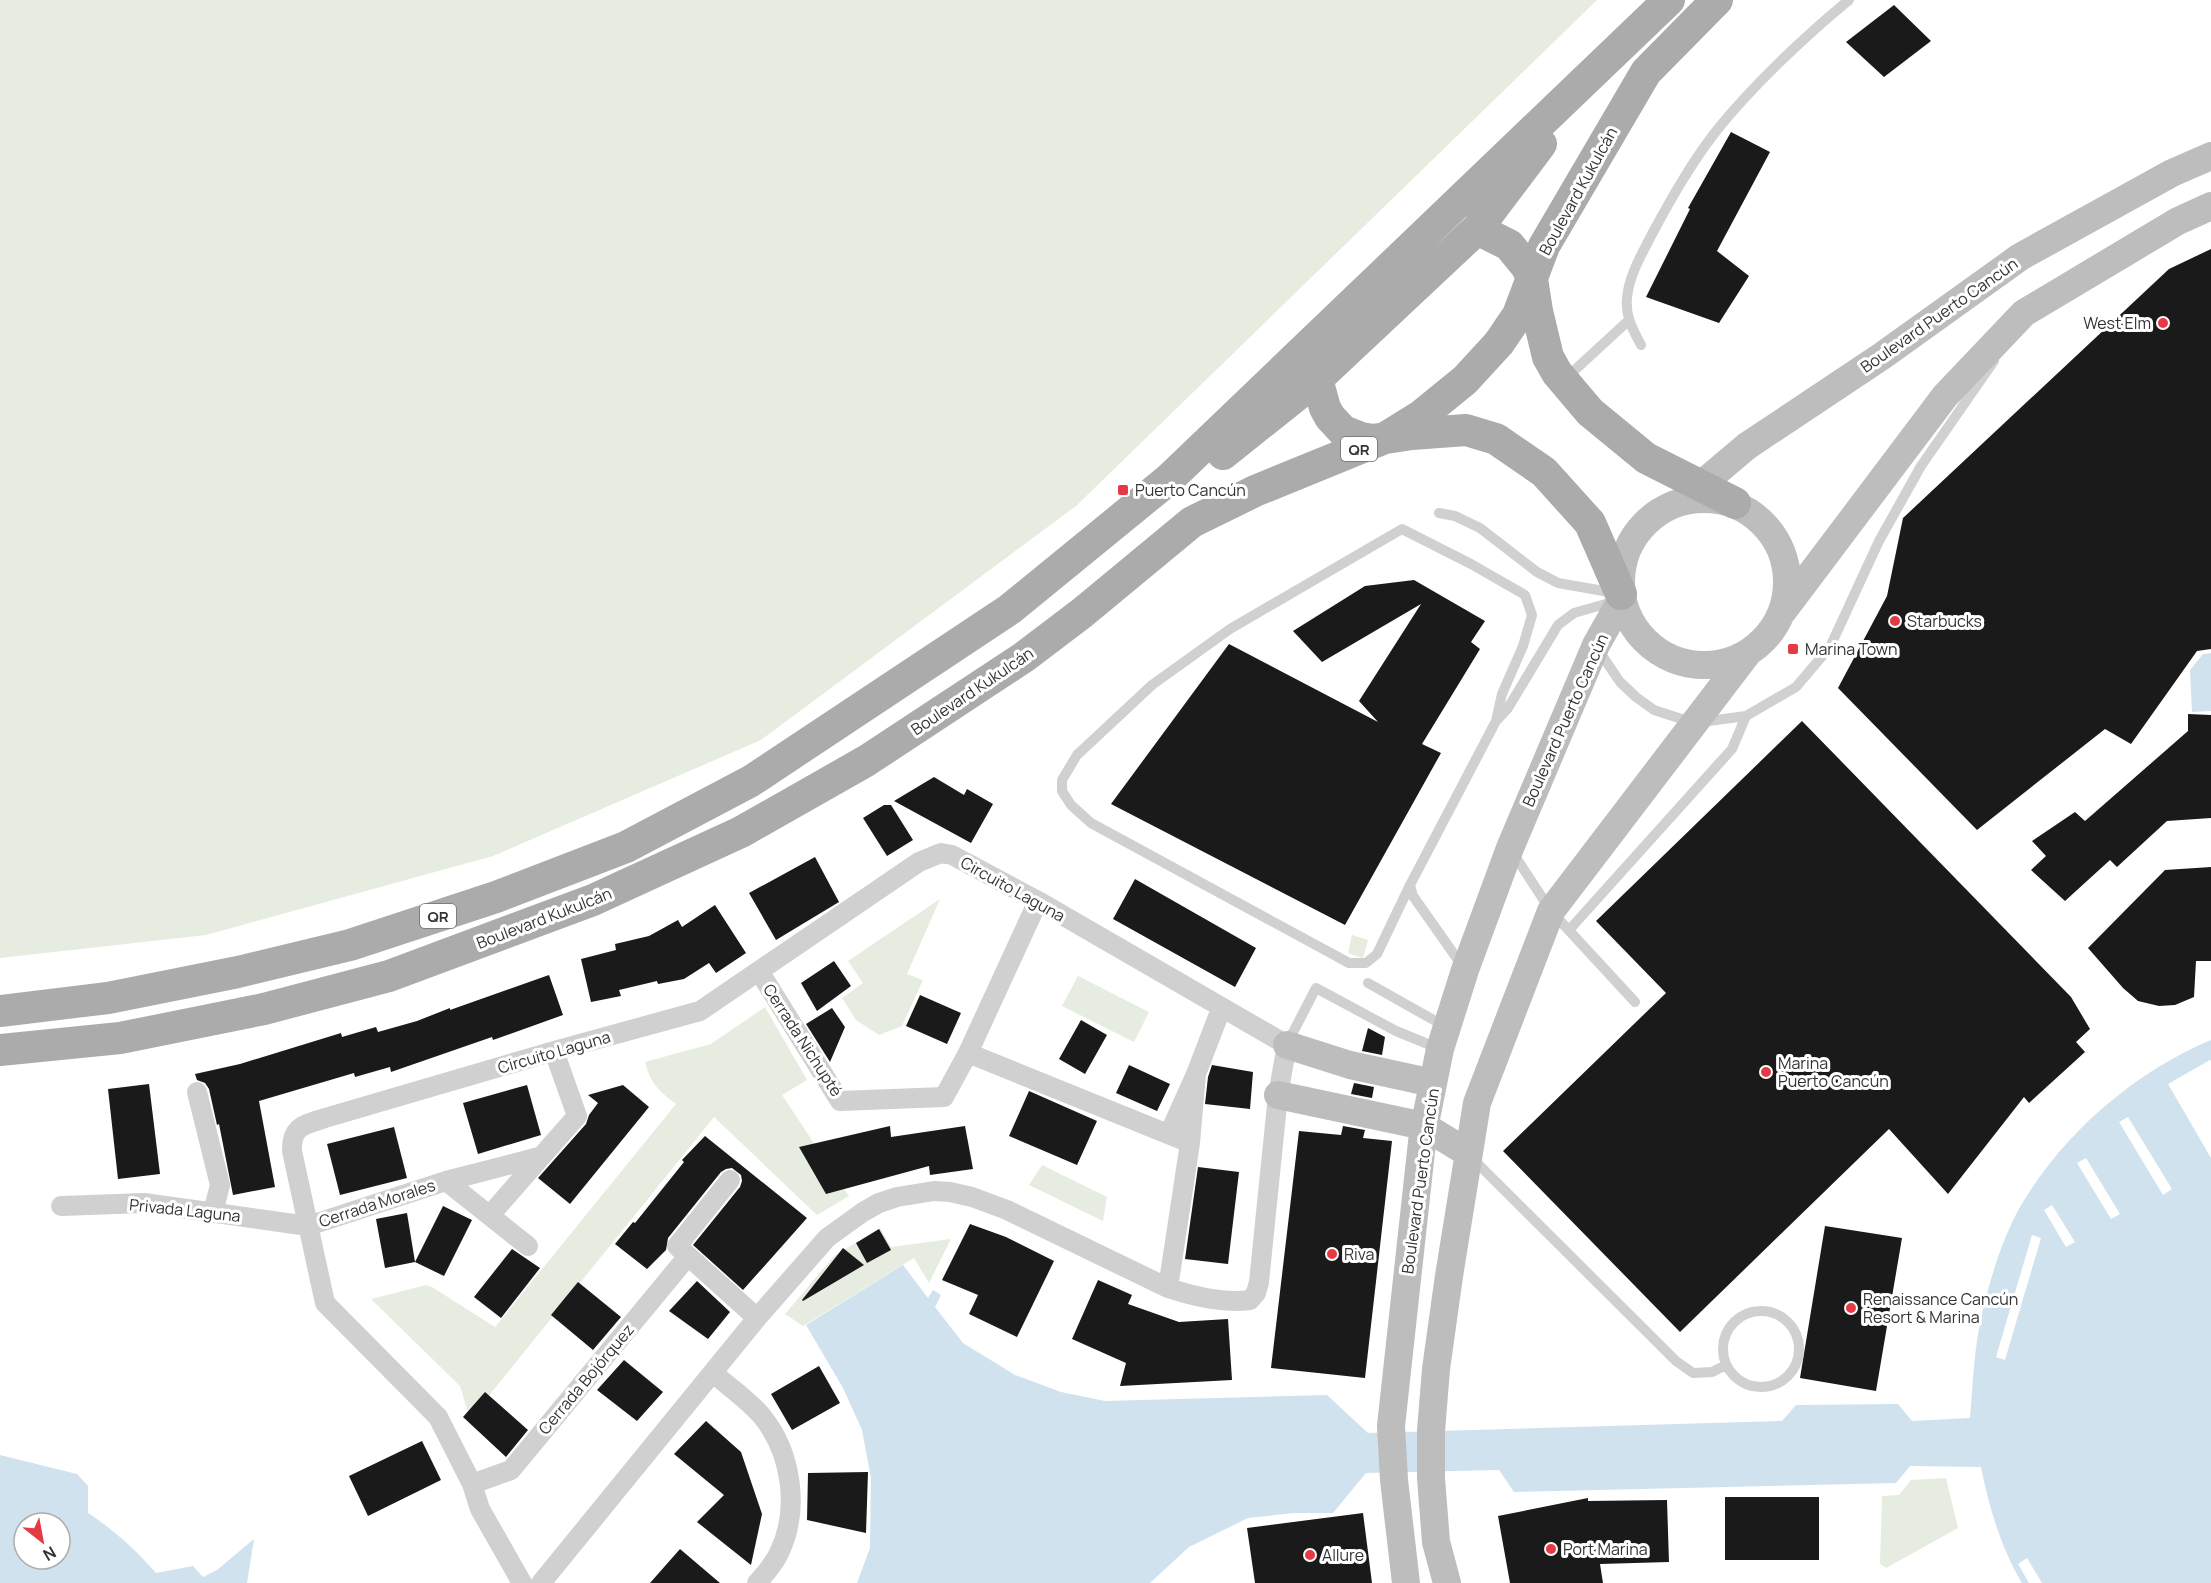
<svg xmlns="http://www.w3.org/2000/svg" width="2211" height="1583" font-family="Manrope,sans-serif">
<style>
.green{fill:#e6ecdf}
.water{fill:#cfe2ee;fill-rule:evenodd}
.pier{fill:#fff}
.building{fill:#1a1a1a}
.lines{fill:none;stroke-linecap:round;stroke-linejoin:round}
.lane{stroke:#d0d0d0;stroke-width:10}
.street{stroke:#d0d0d0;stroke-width:20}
.secondary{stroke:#bdbdbd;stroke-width:28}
.primary{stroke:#ababab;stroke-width:32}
.poi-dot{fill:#e63946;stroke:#fff;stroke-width:2}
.labels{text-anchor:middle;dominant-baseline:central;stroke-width:6;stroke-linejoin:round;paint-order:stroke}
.shield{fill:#fff;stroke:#707070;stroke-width:1.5}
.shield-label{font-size:15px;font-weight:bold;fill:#333}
.street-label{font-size:16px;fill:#333;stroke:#fff}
.poi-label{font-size:16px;fill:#333;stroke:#fff;text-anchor:start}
</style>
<rect width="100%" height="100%" fill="#fff"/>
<path class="green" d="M 0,0 L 1597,0 L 1076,506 L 761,740 L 493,856 L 206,935 L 0,958 Z
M 940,899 L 907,974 L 923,980 L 902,1026 L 879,1035 L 856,1020 L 842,998 L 863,983 L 848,961 Z
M 1352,935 L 1368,940 L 1363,958 L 1348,953 Z
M 1078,976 L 1149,1012 L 1134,1042 L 1062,1006 Z
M 765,1007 L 807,1080 L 782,1095 L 849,1196 L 817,1215 L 714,1117 L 470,1419 L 460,1386 L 371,1299 L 426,1285 L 432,1287 L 495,1327 L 676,1104 C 660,1092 650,1083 645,1062 L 711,1044 Z
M 1042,1165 L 1107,1197 L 1103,1221 L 1029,1185 Z
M 880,1228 L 891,1247 L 951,1239 L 929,1283 L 914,1258 L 803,1326 L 785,1314 L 834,1256 Z
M 1946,1478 L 1958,1528 L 1886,1568 L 1880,1564 L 1882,1496 L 1899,1495 L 1911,1480 Z"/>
<path class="water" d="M 2211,653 L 2211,711 L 2192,712 L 2190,670 L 2203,654 Z
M 2211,1040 L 2211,1583 L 2022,1583 C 2001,1548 1989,1507 1981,1467 L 1910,1466 L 1896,1483 L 1514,1492 L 1499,1470 L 1366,1473 L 1333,1513 L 1294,1513 L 1248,1518 L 1189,1547 L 1150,1583 L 857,1583 L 870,1548 L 871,1478 L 862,1430 L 843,1388 L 806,1325 L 903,1265 L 928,1298 L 933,1290 L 941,1295 L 935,1307 L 963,1343 L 1015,1375 L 1061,1392 L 1105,1401 L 1327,1395 L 1368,1433 L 1782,1421 L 1796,1405 L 1898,1404 L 1912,1421 L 1970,1418 C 1973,1383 1974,1348 1982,1314 C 1991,1276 2003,1235 2023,1202 C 2066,1131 2135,1072 2211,1040 Z
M 0,1455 L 77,1474 L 88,1486 L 88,1513 C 114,1530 136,1550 156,1573 L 193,1566 L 203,1577 L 217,1570 L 254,1539 L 247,1583 L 0,1583 ZM 24,1523 L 60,1523 L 60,1559 L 24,1559 Z"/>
<path class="pier" d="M 2210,1060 L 2211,1061 L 2211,1158 L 2168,1084 Z
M 2128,1117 L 2172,1189 L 2163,1195 L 2119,1122 Z
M 2086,1158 L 2120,1214 L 2111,1219 L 2077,1163 Z
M 2052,1205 L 2075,1242 L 2066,1247 L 2044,1210 Z
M 2032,1235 L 2041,1238 L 2005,1360 L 1996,1357 Z
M 2027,1558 L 2042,1583 L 2029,1583 L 2018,1564 Z"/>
<path class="building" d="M 1894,5 L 1931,41 L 1884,77 L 1846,42 Z
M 1731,132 L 1770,152 L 1717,251 L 1749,276 L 1719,323 L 1646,297 L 1690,209 L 1688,208 Z
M 2211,249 L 2211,649 L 2197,651 L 2131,744 L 2105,729 L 1977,830 L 1838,688 L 1887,596 L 1903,518 L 2169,269 Z
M 1414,580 L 1485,621 L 1471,642 L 1480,649 L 1422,744 L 1441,753 L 1345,925 L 1111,804 L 1229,644 L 1378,722 L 1359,701 L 1421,604 L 1322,662 L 1293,631 L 1365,586 Z
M 2188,714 L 2211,715 L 2211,818 L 2167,821 L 2117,867 L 2110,860 L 2065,901 L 2031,870 L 2046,856 L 2032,841 L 2075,812 L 2085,821 L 2188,731 Z
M 1802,721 L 2071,997 L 2090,1029 L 2076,1042 L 2085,1052 L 2029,1103 L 2024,1097 L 1948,1194 L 1889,1129 L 1680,1332 L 1503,1151 L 1666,993 L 1596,921 Z
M 934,777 L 964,795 L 967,789 L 993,804 L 971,843 L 894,801 Z
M 884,805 L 891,805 L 913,840 L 887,856 L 863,818 Z
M 815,857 L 839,902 L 776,940 L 749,893 Z
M 2211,867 L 2211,961 L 2196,961 L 2194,997 L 2175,1005 L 2159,1006 L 2138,1001 L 2123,988 L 2088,948 L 2165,870 Z
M 1135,879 L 1256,948 L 1235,987 L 1113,919 Z
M 715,905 L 746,953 L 716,973 L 709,963 L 684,979 L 658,984 L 657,981 L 619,990 L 621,996 L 591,1002 L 581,959 L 616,950 L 615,944 L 649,936 L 678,920 L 682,927 Z
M 834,961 L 851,986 L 817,1011 L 801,983 Z
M 549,975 L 563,1015 L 493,1040 L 492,1037 L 391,1072 L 390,1067 L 355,1077 L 354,1073 L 259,1101 L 275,1187 L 233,1195 L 219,1124 L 217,1125 L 209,1089 L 205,1083 L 197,1080 L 195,1074 L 240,1064 L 341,1033 L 342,1037 L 376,1027 L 378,1032 L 417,1021 L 450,1008 L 450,1010 Z
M 920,995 L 961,1013 L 947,1044 L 906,1026 Z
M 832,1008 L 845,1027 L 830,1062 L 806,1024 Z
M 1081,1020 L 1107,1035 L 1085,1074 L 1059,1059 Z
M 1368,1028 L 1385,1037 L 1382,1055 L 1362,1051 Z
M 1129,1065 L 1170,1084 L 1157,1111 L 1116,1093 Z
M 1212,1065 L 1253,1072 L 1250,1109 L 1205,1104 L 1208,1077 Z
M 1354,1083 L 1374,1087 L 1372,1098 L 1351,1094 Z
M 149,1084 L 160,1174 L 118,1179 L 108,1089 Z
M 527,1085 L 541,1135 L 478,1154 L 463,1103 Z
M 623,1085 L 649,1107 L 570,1204 L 538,1178 L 586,1124 L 589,1115 L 598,1103 L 588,1095 Z
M 1029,1091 L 1097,1121 L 1077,1165 L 1009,1136 Z
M 890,1126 L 891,1137 L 965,1126 L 973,1169 L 930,1175 L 929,1166 L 826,1194 L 799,1147 Z
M 1343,1126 L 1365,1130 L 1363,1138 L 1392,1141 L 1365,1378 L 1271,1368 L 1299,1131 L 1341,1135 Z
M 394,1127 L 407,1178 L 340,1195 L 327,1144 Z
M 705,1136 L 807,1218 L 743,1290 L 693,1245 L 740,1187 L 742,1181 L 741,1175 L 732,1168 L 726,1169 L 721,1172 L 668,1238 L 666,1250 L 647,1269 L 615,1244 L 633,1222 L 635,1223 L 684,1162 L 682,1160 Z
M 1198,1167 L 1239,1172 L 1228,1264 L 1185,1259 Z
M 443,1206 L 472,1220 L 444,1276 L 415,1262 Z
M 407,1213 L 415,1262 L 385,1268 L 376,1219 Z
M 970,1224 L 1006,1237 L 1054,1261 L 1017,1337 L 969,1314 L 978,1295 L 942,1280 Z
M 1825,1226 L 1902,1238 L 1876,1391 L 1800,1378 Z
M 879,1229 L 891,1250 L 867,1263 L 856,1243 Z
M 843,1248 L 864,1265 L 803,1301 L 802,1300 Z
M 512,1249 L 540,1268 L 501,1318 L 474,1297 Z
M 1098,1280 L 1132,1295 L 1128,1304 L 1179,1322 L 1228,1319 L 1232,1380 L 1120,1386 L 1126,1363 L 1072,1339 Z
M 697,1281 L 730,1312 L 708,1339 L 669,1311 Z
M 578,1282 L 621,1317 L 593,1350 L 551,1315 Z
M 624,1360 L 663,1392 L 637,1421 L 597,1390 Z
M 819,1366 L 840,1403 L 792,1430 L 771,1394 Z
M 485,1392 L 528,1430 L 506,1457 L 463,1417 Z
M 706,1421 L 741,1452 L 762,1514 L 751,1565 L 697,1522 L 724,1495 L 674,1454 Z
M 422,1441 L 441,1480 L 368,1516 L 349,1476 Z
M 868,1472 L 866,1533 L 807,1520 L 808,1473 Z
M 1725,1497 L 1819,1497 L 1819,1560 L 1725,1560 Z
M 1588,1498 L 1588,1501 L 1667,1500 L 1669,1562 L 1600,1564 L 1603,1583 L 1510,1583 L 1498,1516 Z
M 1363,1513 L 1372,1583 L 1255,1583 L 1247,1528 Z
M 680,1549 L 720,1583 L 650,1583 Z"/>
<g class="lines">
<path class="lane" d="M 1641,345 C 1633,330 1625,316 1627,298 C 1629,275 1642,254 1652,234 C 1672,197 1694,158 1721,125 C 1756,83 1806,35 1849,0
M 1565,379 L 1628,321
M 1439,513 L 1455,516 L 1480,528 L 1537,572 L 1558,583 L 1615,593
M 1599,651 L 1620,682 L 1636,697 L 1654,710 L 1694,723 L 1746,716 L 1796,687 L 1830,647 L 1879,541 L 1921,466 L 1994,361
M 1497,720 L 1508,708 L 1558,625 L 1574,613 L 1616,601
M 1513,853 L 1551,911 L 1635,1002
M 1410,885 L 1377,954 L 1366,963 L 1349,963 L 1091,823 L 1071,805 L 1062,791 L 1062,780 L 1077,755 L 1152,685 L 1230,629 L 1402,529 L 1471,564 L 1525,595 L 1532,615 L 1523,646 L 1502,694 L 1496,721 L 1410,885 L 1413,896 L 1463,967
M 1570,929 L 1732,749 L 1746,716
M 1368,983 L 1446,1027
M 1287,1044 L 1316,988 L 1396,1031 L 1440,1049
M 1471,1157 L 1676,1361 L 1693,1373 L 1712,1372 L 1726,1365
M1723 1349a38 38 0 1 1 76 0a38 38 0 1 1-76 0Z"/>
<path class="street" d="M 759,971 L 840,1101 L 944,1097 L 968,1053 L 1038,901
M 968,1053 L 1190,1143
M 197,1092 L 220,1185 L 213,1212
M 1169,1134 L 1196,1074 L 1221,1009
M 730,1180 L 677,1246 L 757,1318
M 446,1181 L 528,1246
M 61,1206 L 144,1203 L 308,1226 L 446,1181 L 539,1157
M 490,1215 L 577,1116 L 554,1051
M 1168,1288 L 1190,1143 L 1196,1074
M 713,1373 C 728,1386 747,1399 761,1415 C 792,1452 800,1510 779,1553 C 774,1564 765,1574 757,1583
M 472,1484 L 511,1470 L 688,1256
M 522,1583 L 480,1509 L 472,1484 L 438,1417 L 325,1303 L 292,1151 C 291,1126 304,1125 325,1118 L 554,1051 L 700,1011 L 919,862 L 941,853 L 952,855 L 1038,901 L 1287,1045 L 1278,1095 L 1259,1282 L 1256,1293 L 1250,1300 C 1223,1304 1193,1296 1168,1288 L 1007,1210 L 972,1197 L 950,1192 L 934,1191 L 897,1197 L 879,1203 L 863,1212 L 827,1238 L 757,1318 L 541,1583"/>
<path class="secondary" d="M1621 582a83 83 0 1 1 166 0a83 83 0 1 1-166 0Z
M 1683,500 L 1747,446 L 1882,356 L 2020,257 L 2172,173 L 2211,156
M 1783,611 L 1945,396 L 2024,313 L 2178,221 L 2211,206
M 1287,1045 L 1350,1065 L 1433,1083
M 1278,1095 L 1424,1126 L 1468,1153
M 1406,1583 L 1394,1480 L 1391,1426 L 1423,1133 L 1440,1049 L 1465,970 L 1510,848 L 1596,645 L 1622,599
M 1447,1583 L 1436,1542 L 1431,1478 L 1431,1431 L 1436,1369 L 1449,1276 L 1477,1103 L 1551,911 L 1747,654"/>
<path class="primary" d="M 1477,229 L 1509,245 L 1527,267 L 1532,279 L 1537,311 L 1548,357 L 1557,373 L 1590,412 L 1646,458 L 1735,503
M 1317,379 L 1325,408 L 1330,417 L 1343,431 L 1361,438 L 1373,440 L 1412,434 L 1466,430 L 1496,439 L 1544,472 L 1590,523 L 1621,594
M 1223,454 L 1317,379 L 1477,229 L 1541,144
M 0,1011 L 108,998 L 238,972 L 350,945 L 496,897 L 626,847 L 751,781 L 1010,609 L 1168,480 L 1669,0
M 0,1050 L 120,1038 L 264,1009 L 389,976 L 593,900 L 741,832 L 866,761 L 1024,657 L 1082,613 L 1192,522 L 1255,491 L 1385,438 L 1422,415 L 1465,380 L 1499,343 L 1518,315 L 1544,246 L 1646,72 L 1717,0"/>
</g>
<g class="poi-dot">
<circle cx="2163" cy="323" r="6"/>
<rect x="1117" y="484" width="12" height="12" rx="3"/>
<circle cx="1895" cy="621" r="6"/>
<rect x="1787" y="643" width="12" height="12" rx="3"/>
<circle cx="1766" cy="1072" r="6"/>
<circle cx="1332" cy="1254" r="6"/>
<circle cx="1851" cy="1308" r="6"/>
<circle cx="1551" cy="1549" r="6"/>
<circle cx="1310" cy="1555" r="6"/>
</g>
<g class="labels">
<g class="shield">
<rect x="1341" y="437" width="36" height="24" rx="4.5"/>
<rect x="420" y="904" width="36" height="24" rx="4.5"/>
</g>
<g class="shield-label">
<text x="1359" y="449">QR</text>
<text x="438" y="916">QR</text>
</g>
<g class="street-label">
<text transform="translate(1578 191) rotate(-61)">Boulevard Kukulcán</text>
<text transform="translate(1939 315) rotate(-35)">Boulevard Puerto Cancún</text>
<text transform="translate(972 691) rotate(-34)">Boulevard Kukulcán</text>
<text transform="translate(1565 720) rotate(-66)">Boulevard Puerto Cancún</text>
<text transform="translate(1013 889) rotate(29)">Circuito Laguna</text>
<text transform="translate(544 918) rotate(-21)">Boulevard Kukulcán</text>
<text transform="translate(803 1040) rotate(57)">Cerrada Nichupté</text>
<text transform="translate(554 1052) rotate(-16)">Circuito Laguna</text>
<text transform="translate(1420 1181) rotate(-82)">Boulevard Puerto Cancún</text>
<text transform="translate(377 1203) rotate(-18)">Cerrada Morales</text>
<text transform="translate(185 1210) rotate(6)">Privada Laguna</text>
<text transform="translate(586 1379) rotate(-50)">Cerrada Bojórquez</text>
</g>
<g class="poi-label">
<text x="2151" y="323" text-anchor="end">West Elm</text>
<text x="1135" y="490">Puerto Cancún</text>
<text x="1907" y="621">Starbucks</text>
<text x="1805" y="649">Marina Town</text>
<text x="1778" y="1063">Marina<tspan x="1778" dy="18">Puerto Cancún</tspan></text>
<text x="1344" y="1254">Riva</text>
<text x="1863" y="1299">Renaissance Cancún<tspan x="1863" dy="18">Resort &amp; Marina</tspan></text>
<text x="1563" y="1549">Port Marina</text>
<text x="1322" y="1555">Allure</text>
</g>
</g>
<g transform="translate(42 1541) rotate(149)"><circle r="28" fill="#ffffff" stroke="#adadad" stroke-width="1.5"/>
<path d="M0-4.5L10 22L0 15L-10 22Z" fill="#e63946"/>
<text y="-9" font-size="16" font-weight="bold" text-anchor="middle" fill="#333333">N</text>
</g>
</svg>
